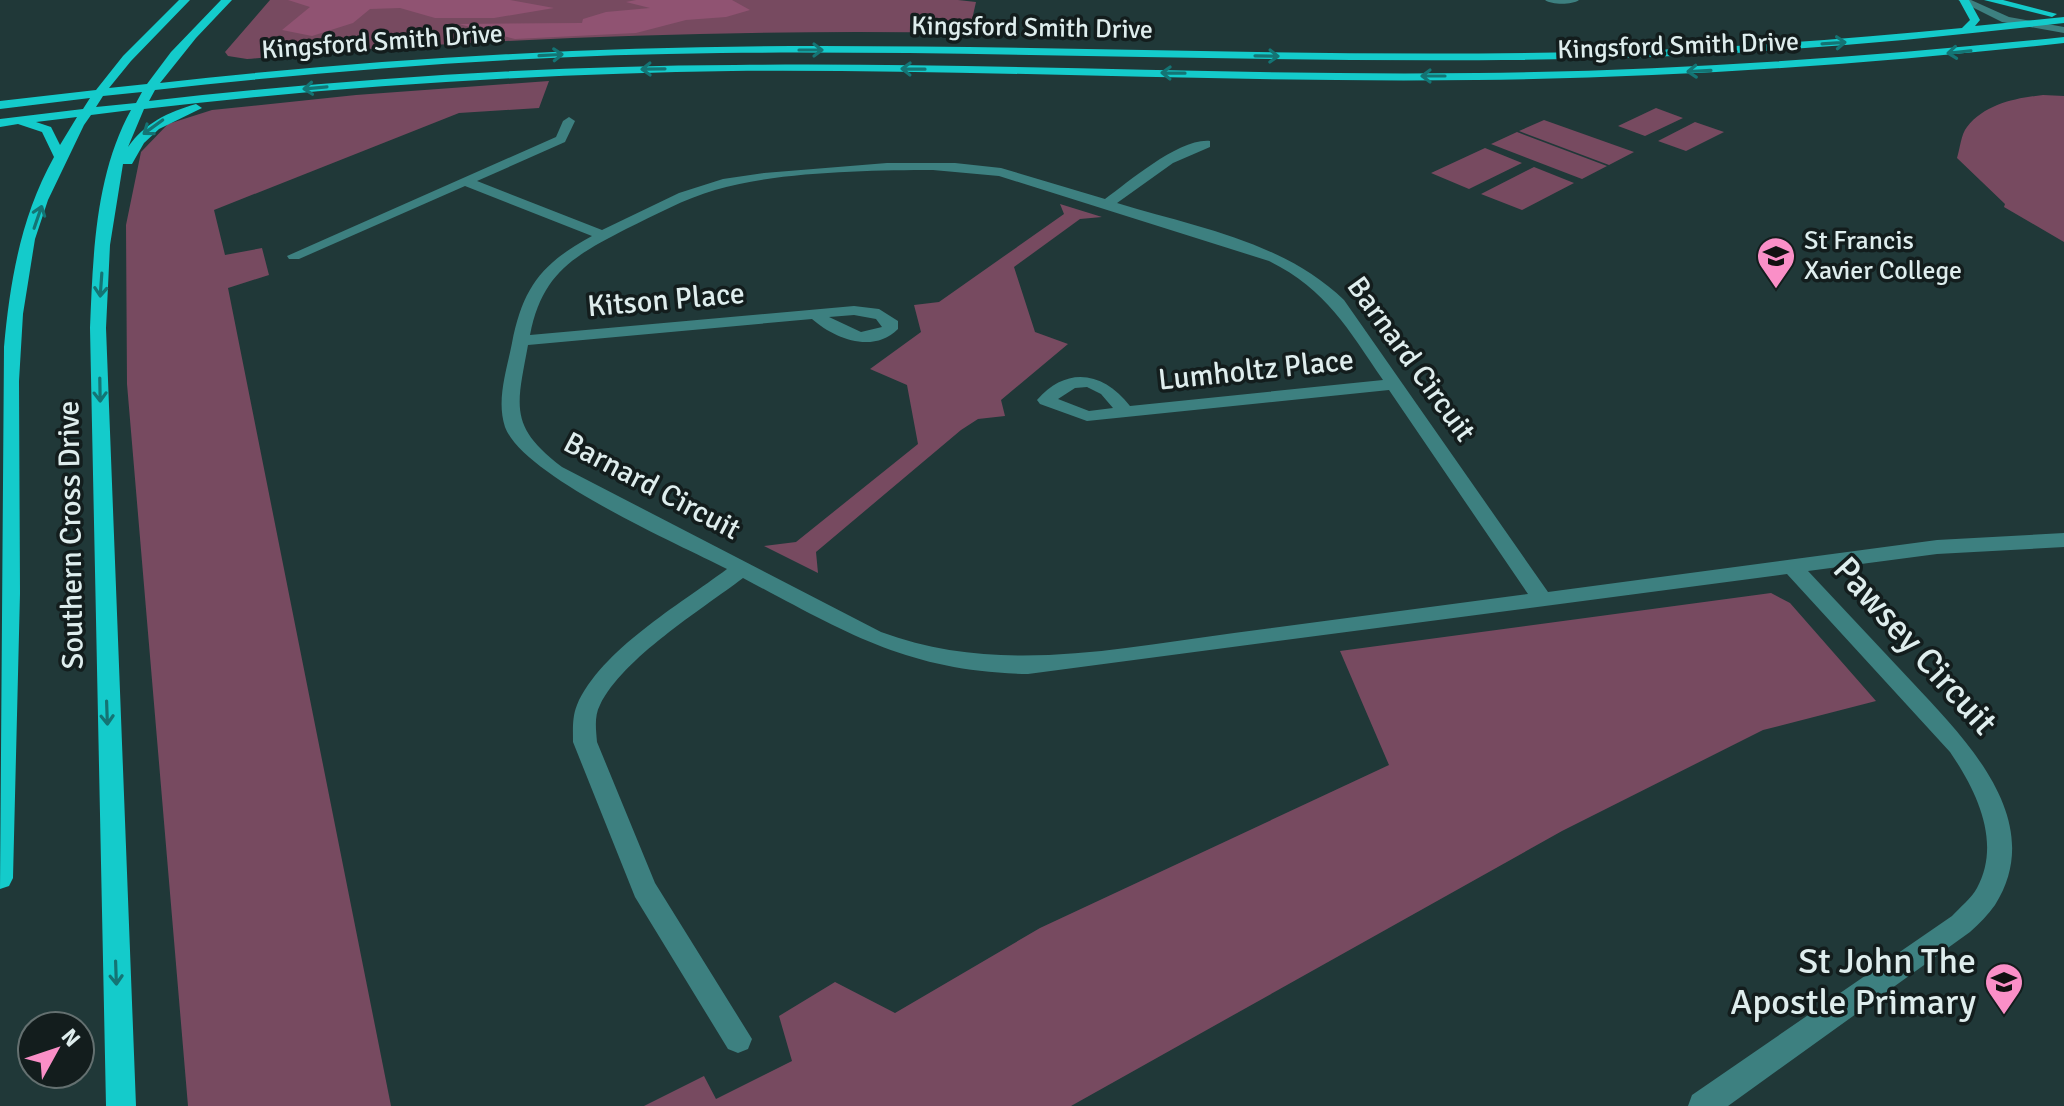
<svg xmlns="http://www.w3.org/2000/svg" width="2064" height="1106" font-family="Signika,sans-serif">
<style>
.green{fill:#774a60}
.forest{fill:#905372}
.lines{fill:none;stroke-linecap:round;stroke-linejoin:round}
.minor{fill:#3d8080;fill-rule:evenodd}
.major{fill:#14cbcb;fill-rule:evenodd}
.oneway{stroke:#147474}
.labels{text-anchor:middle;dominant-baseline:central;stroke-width:7;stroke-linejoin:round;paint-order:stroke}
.far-street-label{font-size:26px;fill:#deeded;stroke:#131d1d}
.far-poi-label{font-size:26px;fill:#deeded;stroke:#131d1d;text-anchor:start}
.street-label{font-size:30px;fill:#deeded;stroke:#131d1d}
.near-street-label{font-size:36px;fill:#deeded;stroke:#131d1d}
.near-poi-label{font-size:36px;fill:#deeded;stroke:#131d1d;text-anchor:end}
</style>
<rect width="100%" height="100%" fill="#203838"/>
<path class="green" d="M 270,0 L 958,0 L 976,2 L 969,33 C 727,29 488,38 247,59 L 228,56 L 225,52 Z
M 549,81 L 539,108 L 459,113 L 214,210 L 225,255 L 262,248 L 269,275 L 228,288 L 391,1106 L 188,1106 L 127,384 L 126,225 L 141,152 L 168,124 L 212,110 L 356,95 Z
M 2043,95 L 2064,96 L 2064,242 L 2004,207 L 2005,204 L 1957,158 C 1960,149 1961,134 1967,127 C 1985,104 2016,98 2043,95 Z
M 1656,108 L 1683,118 L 1645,136 L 1618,126 Z
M 1544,120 L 1634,152 L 1609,165 L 1519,131 Z
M 1695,122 L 1724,132 L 1686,151 L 1658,141 Z
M 1517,132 L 1607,166 L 1582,179 L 1491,144 Z
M 1485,148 L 1522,163 L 1469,189 L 1431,173 Z
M 1534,167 L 1574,183 L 1522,210 L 1481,194 Z
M 1060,204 L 1102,217 L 1080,219 L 1014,267 L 1035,332 L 1068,344 L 1001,400 L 1005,416 L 978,419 L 961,430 L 816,552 L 818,573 L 764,546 L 796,542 L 918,444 L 907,385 L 870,369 L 921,332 L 914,305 L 939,302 L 1064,214 Z
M 1771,593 L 1790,603 L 1876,701 L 1763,730 L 1562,831 L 1071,1106 L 644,1106 L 704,1076 L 716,1099 L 792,1061 L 779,1016 L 835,982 L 895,1013 L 1040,928 L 1389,765 L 1340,651 Z"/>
<path class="forest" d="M 288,0 L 510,0 L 554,8 L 494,18 L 435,18 L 400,8 L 370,9 L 353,23 L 312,36 L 282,30 L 310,7 Z
M 636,0 L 732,0 L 750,10 L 726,17 L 686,20 L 636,33 L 515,39 L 459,24 L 582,23 L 583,19 L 606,12 L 650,8 L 626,2 Z"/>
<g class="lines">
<path class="minor" d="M 1545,0 L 1579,0 C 1572,5 1552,5 1545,0 Z
M 1958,0 L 1971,0 L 2009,17 L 2064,27 L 2064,33 L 2002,22 Z
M 569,117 L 575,121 L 565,142 L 477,181 L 602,230 L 679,193 L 723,179 L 764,173 L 887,163 L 955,163 L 1001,168 L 1105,199 C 1129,182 1179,138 1210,141 L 1210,147 L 1173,163 L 1117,203 C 1195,227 1283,241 1344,300 L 1548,592 L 1937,540 L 2064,533 L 2064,547 L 1937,554 L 1808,571 C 1843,608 1878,646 1913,683 C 1966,740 2048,821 1995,905 C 1988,915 1979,924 1970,932 L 1728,1106 L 1688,1106 L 1692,1095 L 1952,916 C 1960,907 1971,899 1977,888 C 2002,842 1976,790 1950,752 L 1787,574 L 1028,674 C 908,672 845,632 743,578 C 701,610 623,658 600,705 C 594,716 596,730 597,742 L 655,883 L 752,1039 L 748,1049 L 738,1053 L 728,1049 L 635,897 L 573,742 C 573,730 572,717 577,705 C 601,650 679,605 727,569 C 676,543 523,476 505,427 C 496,400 507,369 512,343 C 523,287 542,263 592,236 L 465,186 L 299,259 L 289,259 L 287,256 L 556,137 L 563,121 ZM 933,170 L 999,176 L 1269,261 C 1326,289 1348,329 1383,380 L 1130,406 C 1104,372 1067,365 1037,400 L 1040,404 L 1087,421 L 1389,390 L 1528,594 C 1430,607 1332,620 1234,633 C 1114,649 997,675 881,632 L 562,467 C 508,426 517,406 528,345 L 812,319 C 835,339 873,354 898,329 L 898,321 L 879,309 L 854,306 L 530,335 C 542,273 574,256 626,229 C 655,215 684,199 715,190 C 774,172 870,170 933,170 ZM 854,315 L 876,319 L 882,327 L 861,332 L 829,317 ZM 1087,387 L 1101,394 L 1113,408 L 1089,411 L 1058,399 L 1075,388 Z"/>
<path class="major" d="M 179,0 L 190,0 L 131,61 L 109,88 L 147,84 L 171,52 L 221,0 L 232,0 L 196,38 L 160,83 C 379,58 600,46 821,46 C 1087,46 1353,59 1618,51 C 1733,48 1848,39 1962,28 L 1970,20 L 1959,0 L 1969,0 L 1980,20 L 1975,26 L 2064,17 L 2064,23 C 1915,40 1765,54 1614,58 C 1316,66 1019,50 721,53 C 532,55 343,69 155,90 L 149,101 C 343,79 539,66 735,65 C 983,62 1230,76 1477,73 C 1674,71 1869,57 2064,37 L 2064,43 C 1869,64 1673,78 1476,80 C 1228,83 980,69 732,71 C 536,74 340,86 144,109 L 128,147 C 145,123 168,112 196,104 L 202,108 L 159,129 L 144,143 L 132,164 L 123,164 L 110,245 L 106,328 L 136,1106 L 106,1106 L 90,328 C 93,256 95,175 131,110 L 91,115 L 84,125 L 48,200 L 35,239 L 23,314 L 19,381 L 20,593 L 13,878 L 9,886 L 0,889 L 4,347 C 10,281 21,216 54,157 L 42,132 L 18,124 L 0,127 L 0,119 L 83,109 L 90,98 L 0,109 L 0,101 L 96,90 L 123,56 ZM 142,92 L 136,103 L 96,107 L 103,96 ZM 77,117 L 60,145 L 51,127 L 36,122 Z
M 1984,0 L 2003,0 L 2057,14 L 2052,17 Z"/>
</g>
<defs><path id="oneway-shaft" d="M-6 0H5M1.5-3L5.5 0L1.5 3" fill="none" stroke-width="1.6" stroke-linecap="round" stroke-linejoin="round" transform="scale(2)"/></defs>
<g class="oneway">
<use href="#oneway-shaft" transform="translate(1834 43) rotate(-4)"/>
<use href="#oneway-shaft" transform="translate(811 50)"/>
<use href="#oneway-shaft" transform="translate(1959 52) rotate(174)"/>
<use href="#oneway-shaft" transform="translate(551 55) rotate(-3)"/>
<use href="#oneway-shaft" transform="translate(1267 56) rotate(1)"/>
<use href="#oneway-shaft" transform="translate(653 69) rotate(179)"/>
<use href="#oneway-shaft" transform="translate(913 69) rotate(-179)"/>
<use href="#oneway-shaft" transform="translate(1699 71) rotate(177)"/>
<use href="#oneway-shaft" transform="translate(1173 73) rotate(-179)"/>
<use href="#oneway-shaft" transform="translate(1433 76) rotate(-180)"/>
<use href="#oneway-shaft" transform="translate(315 88) rotate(175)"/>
<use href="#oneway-shaft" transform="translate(153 127) rotate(144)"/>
<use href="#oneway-shaft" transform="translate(38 217) rotate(-71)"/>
<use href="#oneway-shaft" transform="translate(101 285) rotate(94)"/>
<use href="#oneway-shaft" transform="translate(100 390) rotate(89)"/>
<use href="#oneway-shaft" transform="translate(107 713) rotate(88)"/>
<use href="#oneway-shaft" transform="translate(116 973) rotate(88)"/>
</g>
<defs>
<g id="school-pin" transform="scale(2)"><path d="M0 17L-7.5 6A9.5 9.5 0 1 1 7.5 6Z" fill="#fa8fc7" stroke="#131d1d"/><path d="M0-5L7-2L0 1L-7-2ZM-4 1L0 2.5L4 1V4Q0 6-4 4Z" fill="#111"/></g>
</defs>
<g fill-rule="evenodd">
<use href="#school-pin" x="1776" y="256"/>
<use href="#school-pin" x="2004" y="982"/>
</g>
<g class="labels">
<g class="far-street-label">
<text transform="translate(1032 28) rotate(1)">Kingsford Smith Drive</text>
<text transform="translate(382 42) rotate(-4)">Kingsford Smith Drive</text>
<text transform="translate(1678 46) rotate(-2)">Kingsford Smith Drive</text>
</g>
<g class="far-poi-label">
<text x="1804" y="241">St Francis<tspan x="1804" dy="30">Xavier College</tspan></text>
</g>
<g class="street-label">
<text transform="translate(666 300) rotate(-5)">Kitson Place</text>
<text transform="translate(1411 359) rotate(54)">Barnard Circuit</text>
<text transform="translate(1256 370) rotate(-6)">Lumholtz Place</text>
<text transform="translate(652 486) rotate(28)">Barnard Circuit</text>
<text transform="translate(71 535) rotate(-91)">Southern Cross Drive</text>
</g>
<g class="near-street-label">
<text transform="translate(1915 646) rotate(48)">Pawsey Circuit</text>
</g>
<g class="near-poi-label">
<text x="1976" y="961">St John The<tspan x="1976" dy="41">Apostle Primary</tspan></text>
</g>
</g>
<g transform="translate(56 1050) rotate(50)"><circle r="38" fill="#131d1d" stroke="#647070" stroke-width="2"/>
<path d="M0-6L14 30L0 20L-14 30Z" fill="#fa8fc7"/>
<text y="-12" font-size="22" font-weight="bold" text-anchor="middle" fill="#deeded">N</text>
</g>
</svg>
